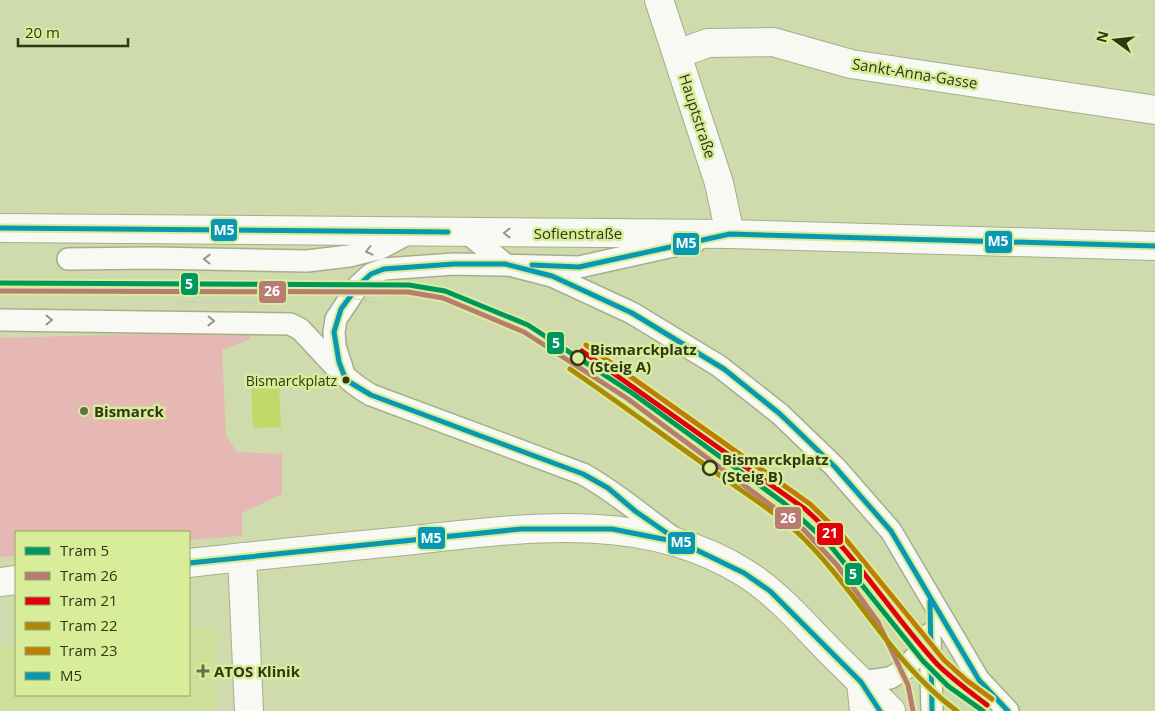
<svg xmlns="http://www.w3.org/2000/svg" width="1155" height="711" font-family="'Open Sans',sans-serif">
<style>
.built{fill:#cedf99}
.green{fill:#e6b8b4}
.water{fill:#c2d96a}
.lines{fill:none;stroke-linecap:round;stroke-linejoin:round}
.lane-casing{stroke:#a6af8b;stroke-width:24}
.street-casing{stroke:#a6af8b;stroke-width:30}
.secondary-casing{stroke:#a6af8b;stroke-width:30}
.primary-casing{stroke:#a6af8b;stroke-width:30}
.lane{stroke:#f8f9f3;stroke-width:21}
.street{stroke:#f8f9f3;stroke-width:28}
.secondary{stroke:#f8f9f3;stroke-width:28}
.primary{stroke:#f8f9f3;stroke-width:28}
.tram{stroke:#c9cdbf;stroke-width:1}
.bus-1-casing{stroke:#d8ed9a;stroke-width:9}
.bus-1{stroke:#0798b2;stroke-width:5}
.tram-1-casing{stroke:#d8ed9a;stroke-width:9}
.tram-2-casing{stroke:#d8ed9a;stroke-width:9}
.tram-3-casing{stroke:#d8ed9a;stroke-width:9}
.tram-4-casing{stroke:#d8ed9a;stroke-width:9}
.tram-5-casing{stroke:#d8ed9a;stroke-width:9}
.tram-1{stroke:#00975f;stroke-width:5}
.tram-2{stroke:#b87c72;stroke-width:5}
.tram-3{stroke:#e2000a;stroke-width:5}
.tram-4{stroke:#aa8a08;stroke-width:5}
.tram-5{stroke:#c07d04;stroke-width:5}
.oneway{stroke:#949884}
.stop-dot{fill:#d8ed9a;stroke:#2f3715;stroke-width:2.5}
.bus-dot{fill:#2f3715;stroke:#d8ed9a;stroke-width:2}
.poi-dot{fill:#67704a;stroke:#d8ed9a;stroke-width:2}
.labels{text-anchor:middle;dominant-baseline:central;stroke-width:5;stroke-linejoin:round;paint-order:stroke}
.bus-label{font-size:14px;fill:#2f3715;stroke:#d8ed9a;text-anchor:end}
.street-label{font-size:15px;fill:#2f3715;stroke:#d8ed9a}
.stop-label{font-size:15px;font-weight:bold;fill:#2f3715;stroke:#d8ed9a;text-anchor:start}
.poi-label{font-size:15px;font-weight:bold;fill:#2f3715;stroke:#d8ed9a;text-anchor:start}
.line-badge{stroke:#d8ed9a;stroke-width:2}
.badge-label{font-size:14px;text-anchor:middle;font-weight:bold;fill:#fff}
</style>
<rect width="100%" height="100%" fill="#cfdaad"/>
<path class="built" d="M 210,626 L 216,632 L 216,711 L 0,711 L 0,647 L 16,645 L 16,695 L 189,695 L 189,628 Z"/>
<path class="green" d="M 250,331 L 250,339 L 222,350 L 226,436 L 237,452 L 282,454 L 282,494 L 242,513 L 242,536 L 189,540 L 189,532 L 16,532 L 16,556 L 0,557 L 0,338 Z"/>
<path class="water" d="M 279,383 L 281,427 L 253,428 L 251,384 Z"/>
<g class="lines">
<g class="lane-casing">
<path id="lane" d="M 466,232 L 505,264 L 552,276 L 632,313 L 719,366 L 780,414 L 835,467 L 891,531 L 979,680 L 1008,711
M 68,259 L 152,258 L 307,261 L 349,256 L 381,248 L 411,232
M 0,320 L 290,324 L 300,329 C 323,352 342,379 371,395 L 583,474 C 616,492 645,518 675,539
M 343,371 L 335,346 L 334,332 L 336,319 L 358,286 L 371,274 L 384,269 L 454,264 L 579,267 L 696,241
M 930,634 L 932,711
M 868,692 L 861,682 L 890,678 L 905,669 L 930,640"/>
</g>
<g class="street-casing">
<path id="street" d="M 659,0 L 719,183 L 730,234
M 678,54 L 708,43 L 773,42 L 851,64 L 1155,110
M 242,557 L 249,711"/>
</g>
<g class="secondary-casing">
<path id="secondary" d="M 861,682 L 864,711"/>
</g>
<g class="primary-casing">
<path id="primary" d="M 0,228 L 730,234 L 1155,246
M 189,563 C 260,555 332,548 404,541 C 518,529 642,508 745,573 C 775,592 798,618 822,643 C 844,666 868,688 891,711
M 0,582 L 16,580"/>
</g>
<use href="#lane" class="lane"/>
<use href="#street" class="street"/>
<use href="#secondary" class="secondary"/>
<use href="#primary" class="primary"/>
<path class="tram" d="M 281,285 L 378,303
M 193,297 L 275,286
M 175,302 L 276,303"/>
<g class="bus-1-casing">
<path id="bus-1" d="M 0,228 L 448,232
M 532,265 L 579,267 L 730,234 L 1155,246
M 189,563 L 521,529 L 612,529 L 673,541
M 930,601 L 932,711
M 880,711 L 861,682 L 770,591 L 744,573 L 680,542 L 635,511 L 608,488 L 583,474 L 371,395 L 346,380 L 339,362 L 334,332 L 341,309 L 358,286 L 371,274 L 384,269 L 454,264 L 505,264 L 552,276 L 632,313 L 724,369 L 780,414 L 835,467 L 891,531 L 979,680 L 1008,711"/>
</g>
<use href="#bus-1" class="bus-1"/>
<g class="tram-1-casing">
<path id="tram-1" d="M 0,283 L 409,285 L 445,291 L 528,325 L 632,393 L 784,503 L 829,544 L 923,661 L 948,686 L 983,711"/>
</g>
<g class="tram-2-casing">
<path id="tram-2" d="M 0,291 L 408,292 L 443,298 L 524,332 L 628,399 L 803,529 L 837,565 L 878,622 L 908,685 L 913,711"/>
</g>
<g class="tram-3-casing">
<path id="tram-3" d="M 582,351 L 805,509 C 856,554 891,614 937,664 C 952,679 970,692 987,705"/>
</g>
<g class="tram-4-casing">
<path id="tram-4" d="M 570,369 C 621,404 671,441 722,477 C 748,495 775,512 798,533 C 856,588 892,664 957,711"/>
</g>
<g class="tram-5-casing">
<path id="tram-5" d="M 586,345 L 810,504 L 843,536 L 944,660 L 966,680 L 992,699"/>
</g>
<use href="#tram-1" class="tram-1"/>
<use href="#tram-2" class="tram-2"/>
<use href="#tram-3" class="tram-3"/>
<use href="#tram-4" class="tram-4"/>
<use href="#tram-5" class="tram-5"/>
</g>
<defs><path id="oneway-chevron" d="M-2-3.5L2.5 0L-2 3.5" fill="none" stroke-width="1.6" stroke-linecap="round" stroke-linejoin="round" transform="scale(1.25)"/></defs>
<g class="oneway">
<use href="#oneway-chevron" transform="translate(507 233) rotate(-180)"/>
<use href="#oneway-chevron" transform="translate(369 251) rotate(166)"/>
<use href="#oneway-chevron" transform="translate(207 259) rotate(-179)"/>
<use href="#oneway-chevron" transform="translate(49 320)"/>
<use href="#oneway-chevron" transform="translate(211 321) rotate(1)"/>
</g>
<g class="stop-dot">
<circle cx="578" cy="358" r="7"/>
<circle cx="710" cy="468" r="7"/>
</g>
<circle class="bus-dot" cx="346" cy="380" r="4.5"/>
<g class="poi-dot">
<circle cx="84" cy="411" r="5"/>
<path d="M200.5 663.5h5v5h5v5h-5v5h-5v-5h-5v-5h5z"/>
</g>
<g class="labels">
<g class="bus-label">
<text x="337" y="380">Bismarckplatz</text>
</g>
<g class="street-label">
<text transform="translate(915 73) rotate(9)">Sankt-Anna-Gasse</text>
<text transform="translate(698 116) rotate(72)">Hauptstraße</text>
<text x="578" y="233">Sofienstraße</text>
</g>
<g class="stop-label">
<text x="590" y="349">Bismarckplatz<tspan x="590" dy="17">(Steig A)</tspan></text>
<text x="722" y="459">Bismarckplatz<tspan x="722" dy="17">(Steig B)</tspan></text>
</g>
<g class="poi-label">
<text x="94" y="411">Bismarck</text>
<text x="214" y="671">ATOS Klinik</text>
</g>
</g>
<g class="line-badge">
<rect x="210" y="218" width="28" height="24" rx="5" fill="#0798b2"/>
<rect x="984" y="230" width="29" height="24" rx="5" fill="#0798b2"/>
<rect x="672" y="232" width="28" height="24" rx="5" fill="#0798b2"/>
<rect x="180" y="272" width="19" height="24" rx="5" fill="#00975f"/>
<rect x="258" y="280" width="29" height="24" rx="5" fill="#b87c72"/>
<rect x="546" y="331" width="19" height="24" rx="5" fill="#00975f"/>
<rect x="774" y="506" width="28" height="24" rx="5" fill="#b87c72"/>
<rect x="816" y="522" width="28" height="24" rx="5" fill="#e2000a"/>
<rect x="417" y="526" width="29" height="24" rx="5" fill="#0798b2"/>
<rect x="667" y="531" width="29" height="24" rx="5" fill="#0798b2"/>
<rect x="844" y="562" width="19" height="24" rx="5" fill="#00975f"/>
</g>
<g class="badge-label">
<text x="224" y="235">M5</text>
<text x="998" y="246">M5</text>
<text x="686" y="248">M5</text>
<text x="189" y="289">5</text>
<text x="272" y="296">26</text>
<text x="556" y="348">5</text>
<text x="788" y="523">26</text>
<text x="830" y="538">21</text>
<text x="431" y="543">M5</text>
<text x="681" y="547">M5</text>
<text x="853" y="579">5</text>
</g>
<rect x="15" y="531" width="175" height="165" fill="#d8ed9a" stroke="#94a465"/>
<rect x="25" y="547" width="25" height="8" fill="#00975f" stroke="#94a465"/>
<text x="60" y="556" font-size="15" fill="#2f3715">Tram 5</text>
<rect x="25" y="572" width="25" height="8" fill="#b87c72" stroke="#94a465"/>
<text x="60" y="581" font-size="15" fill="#2f3715">Tram 26</text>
<rect x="25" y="597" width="25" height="8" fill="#e2000a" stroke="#94a465"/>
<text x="60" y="606" font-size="15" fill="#2f3715">Tram 21</text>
<rect x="25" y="622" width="25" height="8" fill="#aa8a08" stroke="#94a465"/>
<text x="60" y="631" font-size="15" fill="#2f3715">Tram 22</text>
<rect x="25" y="647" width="25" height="8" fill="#c07d04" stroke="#94a465"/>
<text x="60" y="656" font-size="15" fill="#2f3715">Tram 23</text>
<rect x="25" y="672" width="25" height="8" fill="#0798b2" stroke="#94a465"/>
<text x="60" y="681" font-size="15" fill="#2f3715">M5</text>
<g transform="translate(1115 40) rotate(285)" stroke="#d8ed9a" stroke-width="4" paint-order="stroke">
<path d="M0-4L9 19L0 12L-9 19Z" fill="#2f3715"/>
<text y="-8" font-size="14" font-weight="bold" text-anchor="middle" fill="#2f3715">N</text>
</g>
<path d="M18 38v8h110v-8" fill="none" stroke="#2f3715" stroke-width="2.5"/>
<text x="25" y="38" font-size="15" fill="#2f3715" stroke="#d8ed9a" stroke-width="4" paint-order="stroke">20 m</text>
</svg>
